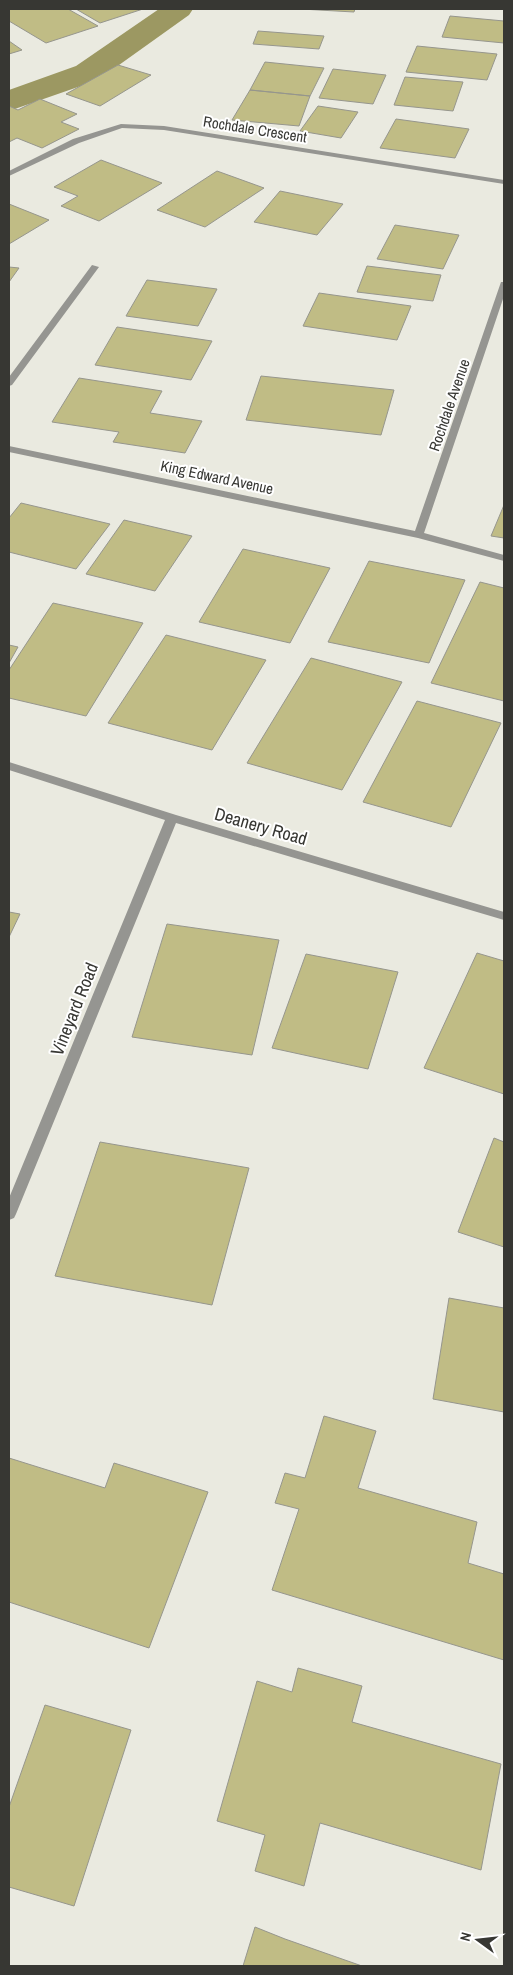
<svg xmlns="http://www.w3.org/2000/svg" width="513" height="1975" font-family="'Archivo Narrow',sans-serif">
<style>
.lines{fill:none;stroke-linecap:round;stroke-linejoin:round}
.canal{fill:#9c9862;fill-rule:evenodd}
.building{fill:#c0bc85;stroke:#96968d}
.minor{fill:#959591;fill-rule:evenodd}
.labels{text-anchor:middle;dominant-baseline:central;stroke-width:4;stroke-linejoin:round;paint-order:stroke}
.far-street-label{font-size:15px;fill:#373733;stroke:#fff}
.street-label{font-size:18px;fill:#373733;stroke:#fff}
</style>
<rect width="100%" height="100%" fill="#eaeae0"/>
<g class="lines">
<path class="canal" d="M 159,9 L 193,9 L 189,15 L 98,80 L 9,111 L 9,90 L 76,66 Z"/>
</g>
<path class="building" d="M 12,9 L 68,9 L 98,26 L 46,43 L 9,21 L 9,10 Z
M 76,9 L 143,9 L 100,23 Z
M 301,9 L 355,9 L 354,12 Z
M 450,16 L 504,21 L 504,43 L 442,37 Z
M 258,31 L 324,36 L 319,49 L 253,44 Z
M 9,41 L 22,50 L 9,54 Z
M 417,46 L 497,54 L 487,80 L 406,72 Z
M 265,62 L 324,68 L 310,96 L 250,90 Z
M 118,65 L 151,75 L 100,106 L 66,94 Z
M 333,69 L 386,75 L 373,104 L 319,98 Z
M 405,77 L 463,82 L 453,111 L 394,105 Z
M 250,90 L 310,96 L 299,126 L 232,120 Z
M 40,99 L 77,114 L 61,122 L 79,129 L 42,148 L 17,138 L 9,142 L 9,106 L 18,110 Z
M 318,106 L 358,112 L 341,138 L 300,131 Z
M 396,119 L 469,129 L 455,158 L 380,148 Z
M 101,160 L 162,183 L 99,221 L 61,206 L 78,196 L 54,187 Z
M 217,171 L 264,188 L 205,227 L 157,210 Z
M 280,191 L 343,204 L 317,235 L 254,222 Z
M 9,204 L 49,220 L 9,244 Z
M 395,225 L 459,235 L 443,269 L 377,259 Z
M 367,266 L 441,275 L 433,301 L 357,292 Z
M 9,267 L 19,268 L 9,282 Z
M 147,280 L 217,289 L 198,326 L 126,316 Z
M 319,293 L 411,306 L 397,340 L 303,326 Z
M 117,327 L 212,341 L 191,380 L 95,365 Z
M 261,376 L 394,390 L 381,435 L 246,420 Z
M 79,378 L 162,391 L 150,413 L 202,421 L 185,453 L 113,442 L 119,432 L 52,422 Z
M 21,503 L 110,524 L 76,569 L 9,552 L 9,518 Z
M 504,505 L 504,538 L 491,536 Z
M 124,520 L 192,536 L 155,591 L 86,574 Z
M 243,549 L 330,568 L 290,643 L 199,622 Z
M 369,561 L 465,580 L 429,663 L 328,642 Z
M 480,582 L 504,588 L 504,701 L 431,683 Z
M 53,603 L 143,623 L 86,716 L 9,698 L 9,670 Z
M 166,635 L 266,660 L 212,750 L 108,723 Z
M 9,645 L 18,647 L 9,663 Z
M 311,658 L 402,682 L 342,790 L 247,763 Z
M 417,701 L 501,723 L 451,827 L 363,802 Z
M 9,912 L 20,914 L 9,937 Z
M 167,924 L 279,940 L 252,1055 L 132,1037 Z
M 477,953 L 504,961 L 504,1094 L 424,1068 Z
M 306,954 L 398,972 L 368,1069 L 272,1048 Z
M 494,1138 L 504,1142 L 504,1247 L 458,1232 Z
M 100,1142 L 249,1168 L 212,1305 L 55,1276 Z
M 449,1298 L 504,1308 L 504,1412 L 433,1399 Z
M 324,1416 L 376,1431 L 358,1488 L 477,1522 L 468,1563 L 504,1574 L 504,1660 L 272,1590 L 299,1509 L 275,1503 L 285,1473 L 305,1478 Z
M 9,1458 L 105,1488 L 114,1463 L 208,1492 L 149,1648 L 9,1602 Z
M 298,1668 L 362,1686 L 352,1722 L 501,1764 L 481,1870 L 320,1823 L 304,1886 L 255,1871 L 265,1835 L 217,1821 L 257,1681 L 292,1692 Z
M 45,1705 L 131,1730 L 74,1906 L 9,1887 L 9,1807 Z
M 255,1927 L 285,1939 L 362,1966 L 243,1966 Z"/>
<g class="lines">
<path class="minor" d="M 121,124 L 164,126 L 504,180 L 504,184 L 164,130 L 122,128 L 79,143 L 9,176 L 9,171 L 73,139 Z
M 92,265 L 99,267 L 12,385 L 9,386 L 9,377 Z
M 501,282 L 504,282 L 504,296 L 424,533 L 504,555 L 504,561 L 418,538 L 9,452 L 9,446 L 415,531 Z
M 9,762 L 176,815 L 504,912 L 504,920 L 176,823 L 16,1214 L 14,1218 L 9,1220 L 9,1198 L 165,820 L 9,770 Z"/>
</g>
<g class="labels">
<g class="far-street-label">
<text transform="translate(255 129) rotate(9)">Rochdale Crescent</text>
<text transform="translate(449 405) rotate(-71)">Rochdale Avenue</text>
<text transform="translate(217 477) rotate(12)">King Edward Avenue</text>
</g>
<g class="street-label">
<text transform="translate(261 826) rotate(16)">Deanery Road</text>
<text transform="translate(74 1009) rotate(-68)">Vineyard Road</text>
</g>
</g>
<rect width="513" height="1975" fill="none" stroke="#373733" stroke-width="20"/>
<g transform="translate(478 1940) rotate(285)" stroke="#ffffff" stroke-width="4" paint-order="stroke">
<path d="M0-4L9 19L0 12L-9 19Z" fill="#373733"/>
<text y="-8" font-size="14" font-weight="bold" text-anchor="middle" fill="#373733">N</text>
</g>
</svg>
